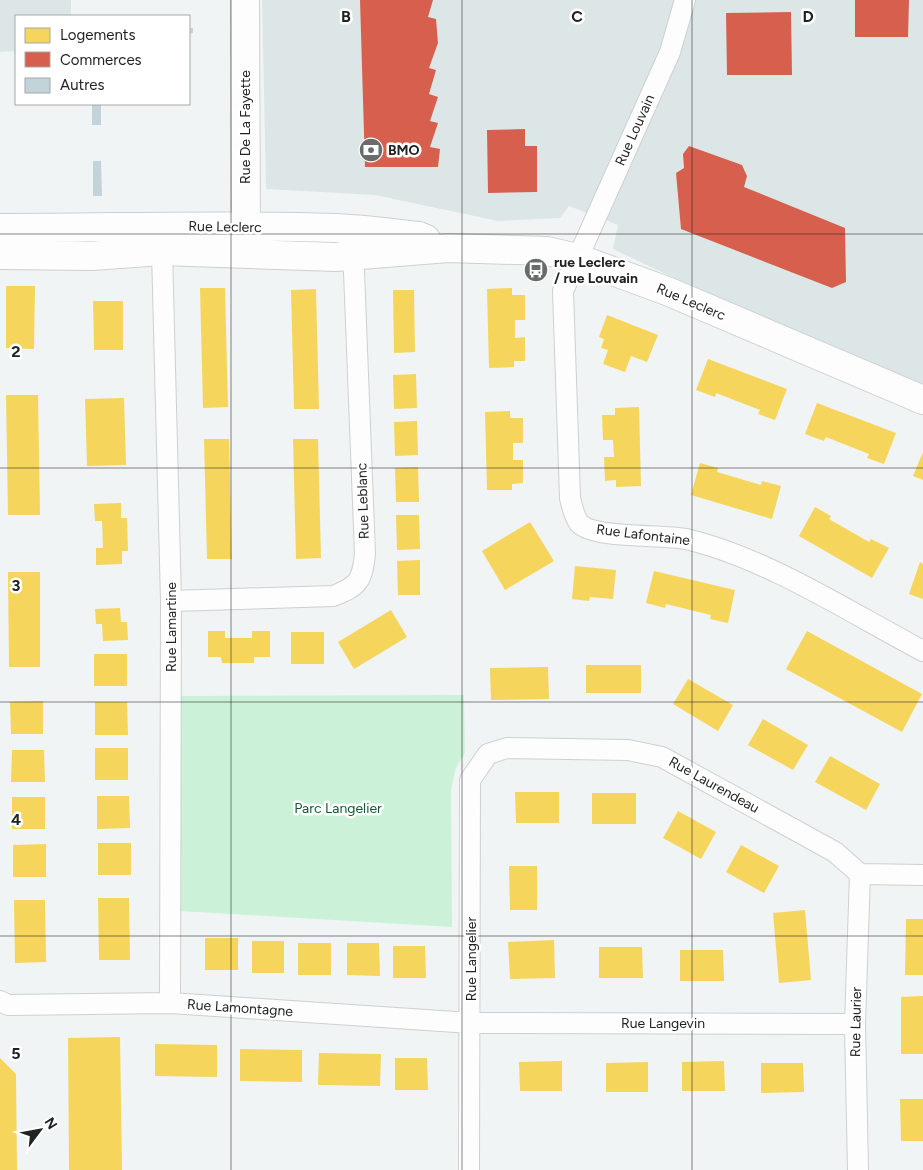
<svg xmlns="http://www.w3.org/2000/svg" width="923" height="1170" font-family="Figtree,sans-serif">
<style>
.built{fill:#dce6e6}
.green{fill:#cbf1d8}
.homes{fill:#f6d55c}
.shops{fill:#d6604d}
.building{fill:#c2d3da}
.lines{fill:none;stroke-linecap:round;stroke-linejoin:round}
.street-casing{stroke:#ced0d0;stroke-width:22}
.secondary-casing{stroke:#ced0d0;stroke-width:30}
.street{stroke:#fdfdfd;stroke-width:20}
.secondary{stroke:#fdfdfd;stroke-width:28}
.grid{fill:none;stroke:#212323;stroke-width:1;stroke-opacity:0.55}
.labels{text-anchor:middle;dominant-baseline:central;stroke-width:5;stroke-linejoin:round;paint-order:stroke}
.street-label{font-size:14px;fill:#212323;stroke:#fff}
.poi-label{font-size:14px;font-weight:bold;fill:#212323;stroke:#fff;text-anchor:start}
.park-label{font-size:14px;fill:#0f5c33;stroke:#fff}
.grid-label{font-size:16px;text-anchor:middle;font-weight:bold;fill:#212323;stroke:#fff;stroke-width:5;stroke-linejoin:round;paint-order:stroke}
</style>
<rect width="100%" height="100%" fill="#f1f4f4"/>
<path class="built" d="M 0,0 L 71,0 L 71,16 L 16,16 L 16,51 L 0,52 Z
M 262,0 L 923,0 L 923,396 L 613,249 L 618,225 L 569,206 L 560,218 L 498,221 L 375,195 L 266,189 Z"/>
<path class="green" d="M 464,695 L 465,753 L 456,768 L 451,790 L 452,927 L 180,911 L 177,696 Z"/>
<path class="homes" d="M 6,286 L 35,286 L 34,349 L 6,348 Z
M 200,288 L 225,288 L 228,407 L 203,408 Z
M 512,288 L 512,295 L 525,295 L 525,320 L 515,320 L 515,338 L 525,337 L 525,361 L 514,361 L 514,367 L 489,368 L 487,289 Z
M 316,289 L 319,409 L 294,409 L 291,290 Z
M 393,290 L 414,290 L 415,352 L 394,353 Z
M 93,301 L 123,301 L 123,350 L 94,350 Z
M 607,315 L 658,335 L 647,362 L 631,356 L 625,372 L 603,364 L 608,350 L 601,348 L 604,339 L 599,337 Z
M 708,359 L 787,389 L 775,420 L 758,414 L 760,410 L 716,393 L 715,397 L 696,390 Z
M 416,374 L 417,408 L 394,409 L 393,375 Z
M 6,395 L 38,395 L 40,515 L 8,515 Z
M 124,398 L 126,465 L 87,466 L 85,399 Z
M 817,403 L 896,433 L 884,464 L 867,458 L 869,454 L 826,437 L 824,441 L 805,434 Z
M 639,407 L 641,486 L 616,487 L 616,480 L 605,481 L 604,457 L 614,457 L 613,440 L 603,440 L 602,415 L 615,415 L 615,408 Z
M 510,411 L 510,418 L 523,418 L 523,443 L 513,443 L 513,460 L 523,460 L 523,483 L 512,484 L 512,490 L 487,490 L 485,412 Z
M 417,421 L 418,455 L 395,456 L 394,422 Z
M 204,439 L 229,439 L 232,559 L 207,559 Z
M 293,439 L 318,439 L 321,558 L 296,559 Z
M 923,452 L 923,480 L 913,476 Z
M 700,463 L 718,468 L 717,472 L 761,485 L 762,481 L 781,486 L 772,519 L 691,495 Z
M 418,467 L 419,502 L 396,502 L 395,468 Z
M 121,503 L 121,518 L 127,518 L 128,551 L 122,551 L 122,564 L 96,565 L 96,548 L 103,548 L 102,521 L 95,521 L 94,504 Z
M 815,507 L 831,516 L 829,519 L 869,542 L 871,539 L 889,548 L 872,578 L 799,536 Z
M 396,515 L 419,515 L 420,549 L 397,550 Z
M 530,522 L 554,561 L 505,590 L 482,551 Z
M 420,560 L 420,595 L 398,595 L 397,561 Z
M 920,562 L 923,564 L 923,599 L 909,594 Z
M 575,566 L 616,570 L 613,599 L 590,597 L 589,601 L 572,599 Z
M 654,571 L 735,590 L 728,623 L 710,619 L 711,615 L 666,604 L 665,608 L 646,603 Z
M 8,572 L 40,572 L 40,667 L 9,667 Z
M 120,608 L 121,622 L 127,622 L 128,640 L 103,641 L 102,624 L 96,624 L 95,609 Z
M 391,610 L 407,637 L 354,669 L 338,642 Z
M 208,631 L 225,631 L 225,638 L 252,638 L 252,631 L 270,631 L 270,657 L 254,657 L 254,663 L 222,663 L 221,657 L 208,657 Z
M 807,631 L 922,694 L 902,732 L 786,669 Z
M 291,632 L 324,632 L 324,664 L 291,664 Z
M 94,654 L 127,654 L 127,686 L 94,686 Z
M 586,665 L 641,665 L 641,693 L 586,693 Z
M 548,667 L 549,699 L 491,700 L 490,668 Z
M 688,679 L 733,705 L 718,731 L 673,704 Z
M 43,701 L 43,734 L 11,734 L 10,702 Z
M 95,702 L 127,702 L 128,735 L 95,735 Z
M 763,719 L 808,745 L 793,770 L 748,745 Z
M 95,748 L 128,748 L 128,780 L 95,780 Z
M 12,750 L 44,750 L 45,782 L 11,782 Z
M 830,756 L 880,784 L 866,810 L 815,782 Z
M 515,792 L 559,792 L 559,823 L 516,823 Z
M 592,793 L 636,793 L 636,824 L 592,824 Z
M 97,796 L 129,796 L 130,828 L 97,829 Z
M 12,797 L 45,797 L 45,829 L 12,829 Z
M 678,811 L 716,832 L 701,859 L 663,838 Z
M 98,843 L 131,843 L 131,875 L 98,875 Z
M 46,844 L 46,877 L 13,877 L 13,845 Z
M 741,845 L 779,866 L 764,893 L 726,872 Z
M 509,866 L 537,866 L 537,910 L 510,910 Z
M 98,898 L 129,898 L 130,960 L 99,960 Z
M 14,900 L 45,900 L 46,962 L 15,963 Z
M 805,910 L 811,980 L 779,983 L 773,913 Z
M 906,919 L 923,919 L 923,975 L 905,975 Z
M 205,938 L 238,938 L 238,970 L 205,970 Z
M 554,940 L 555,978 L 510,979 L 508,942 Z
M 252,941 L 284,941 L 284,973 L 252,973 Z
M 298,943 L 331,943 L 331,975 L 298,975 Z
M 347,943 L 379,943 L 380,976 L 347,975 Z
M 393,946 L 425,946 L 426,978 L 393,978 Z
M 599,947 L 642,947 L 643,978 L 599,978 Z
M 680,950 L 723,950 L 724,981 L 680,981 Z
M 923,996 L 923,1054 L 901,1054 L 901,997 Z
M 120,1037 L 122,1170 L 69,1170 L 68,1038 Z
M 155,1044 L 217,1045 L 217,1077 L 155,1076 Z
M 240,1049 L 302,1050 L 302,1082 L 240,1081 Z
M 319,1053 L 381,1054 L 380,1086 L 318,1085 Z
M 0,1058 L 16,1074 L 17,1170 L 0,1170 Z
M 395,1058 L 427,1058 L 428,1090 L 395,1090 Z
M 562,1061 L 562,1091 L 520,1091 L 519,1062 Z
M 724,1061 L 725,1091 L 682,1091 L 682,1062 Z
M 648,1062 L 648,1092 L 606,1092 L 606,1063 Z
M 761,1063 L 803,1063 L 804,1092 L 761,1093 Z
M 900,1099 L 923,1099 L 923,1141 L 901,1141 Z"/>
<path class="shops" d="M 360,0 L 433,0 L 428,17 L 436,19 L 438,43 L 429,68 L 436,70 L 429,94 L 438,97 L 430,121 L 438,123 L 430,147 L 440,149 L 438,167 L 365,167 Z
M 855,0 L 909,0 L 908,37 L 855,37 Z
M 791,12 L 792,75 L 727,75 L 726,13 Z
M 525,129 L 525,146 L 537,146 L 537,192 L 488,193 L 487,130 Z
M 689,146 L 742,165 L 747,176 L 744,187 L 845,228 L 846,282 L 832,288 L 681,229 L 676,173 L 684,168 L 683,154 Z"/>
<path class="building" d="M 189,28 L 193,28 L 193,33 L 189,34 Z
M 92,104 L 101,104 L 101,125 L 92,125 Z
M 93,161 L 101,161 L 102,196 L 93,196 Z"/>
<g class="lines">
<g class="street-casing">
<path id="street" d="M 685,0 L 670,52 L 563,291 L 570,498 C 572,507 574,516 579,523 C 593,539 662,534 686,539 C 767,558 849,612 923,651
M 162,251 L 171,601 L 170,1003
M 171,601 L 333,596 C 359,586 362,581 365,554 L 354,272 L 349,242
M 0,1001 L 8,1005 L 170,1003 L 471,1023 L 855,1024
M 469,1170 L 470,780 L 488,754 L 507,748 L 628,750 L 662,757 L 835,852 L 860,874 L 923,875
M 858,1170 L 855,1024 L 860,874"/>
</g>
<g class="secondary-casing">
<path id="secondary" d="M 245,0 L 246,245
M 0,228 C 112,228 224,224 335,228 C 363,229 391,233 419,236 L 426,239
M 0,255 L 92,256 L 162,251 L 336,257 L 448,248 L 547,251 L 577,258 L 667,291 L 923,400"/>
</g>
<use href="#street" class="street"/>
<use href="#secondary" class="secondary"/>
</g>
<path class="grid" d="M 231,0 L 231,1170M 462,0 L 462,1170M 692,0 L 692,1170M 0,234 L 923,234M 0,468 L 923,468M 0,702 L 923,702M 0,936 L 923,936"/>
<defs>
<g id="bank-disc" transform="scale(1.25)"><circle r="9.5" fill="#6a6c6c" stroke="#fff"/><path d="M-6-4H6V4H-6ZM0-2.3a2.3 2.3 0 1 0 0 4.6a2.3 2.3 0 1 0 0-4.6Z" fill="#fff"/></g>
<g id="bus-disc" transform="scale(1.25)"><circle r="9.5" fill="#6a6c6c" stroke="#fff"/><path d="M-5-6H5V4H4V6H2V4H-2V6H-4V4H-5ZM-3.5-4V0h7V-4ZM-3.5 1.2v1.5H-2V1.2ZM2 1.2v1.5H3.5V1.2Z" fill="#fff"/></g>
</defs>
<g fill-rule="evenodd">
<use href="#bank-disc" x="371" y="150"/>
<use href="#bus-disc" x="536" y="270"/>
</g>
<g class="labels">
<g class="street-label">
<text transform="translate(245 127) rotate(-90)">Rue De La Fayette</text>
<text transform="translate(635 130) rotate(-66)">Rue Louvain</text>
<text transform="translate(225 227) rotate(1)">Rue Leclerc</text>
<text transform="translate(691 302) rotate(23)">Rue Leclerc</text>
<text transform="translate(363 501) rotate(-92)">Rue Leblanc</text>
<text transform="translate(643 535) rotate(7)">Rue Lafontaine</text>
<text transform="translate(171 627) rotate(-90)">Rue Lamartine</text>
<text transform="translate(714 785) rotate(29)">Rue Laurendeau</text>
<text transform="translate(471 959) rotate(-90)">Rue Langelier</text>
<text transform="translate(240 1008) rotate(4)">Rue Lamontagne</text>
<text transform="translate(856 1022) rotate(-89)">Rue Laurier</text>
<text x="663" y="1023">Rue Langevin</text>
</g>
<g class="poi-label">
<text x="388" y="150">BMO</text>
<text x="554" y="262">rue Leclerc<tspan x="554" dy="16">/ rue Louvain</tspan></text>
</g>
<g class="park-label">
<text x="338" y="808">Parc Langelier</text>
</g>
</g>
<g class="grid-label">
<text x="346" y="22">B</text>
<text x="577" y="22">C</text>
<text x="808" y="22">D</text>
<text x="16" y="357">2</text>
<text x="16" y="591">3</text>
<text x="16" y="825">4</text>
<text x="16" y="1059">5</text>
</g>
<rect x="15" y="15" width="175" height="90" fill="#ffffff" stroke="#a6a7a7"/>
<rect x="25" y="28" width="25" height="15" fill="#f6d55c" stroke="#a6a7a7"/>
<text x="60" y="40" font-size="15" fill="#212323">Logements</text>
<rect x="25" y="52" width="25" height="15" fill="#d6604d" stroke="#a6a7a7"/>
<text x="60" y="65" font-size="15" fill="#212323">Commerces</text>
<rect x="25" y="78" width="25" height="15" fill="#c2d3da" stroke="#a6a7a7"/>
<text x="60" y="90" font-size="15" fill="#212323">Autres</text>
<g transform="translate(40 1130) rotate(58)" stroke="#ffffff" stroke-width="4" paint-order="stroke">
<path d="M0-4L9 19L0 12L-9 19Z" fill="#212323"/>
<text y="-8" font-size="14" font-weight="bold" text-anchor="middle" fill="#212323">N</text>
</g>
</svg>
